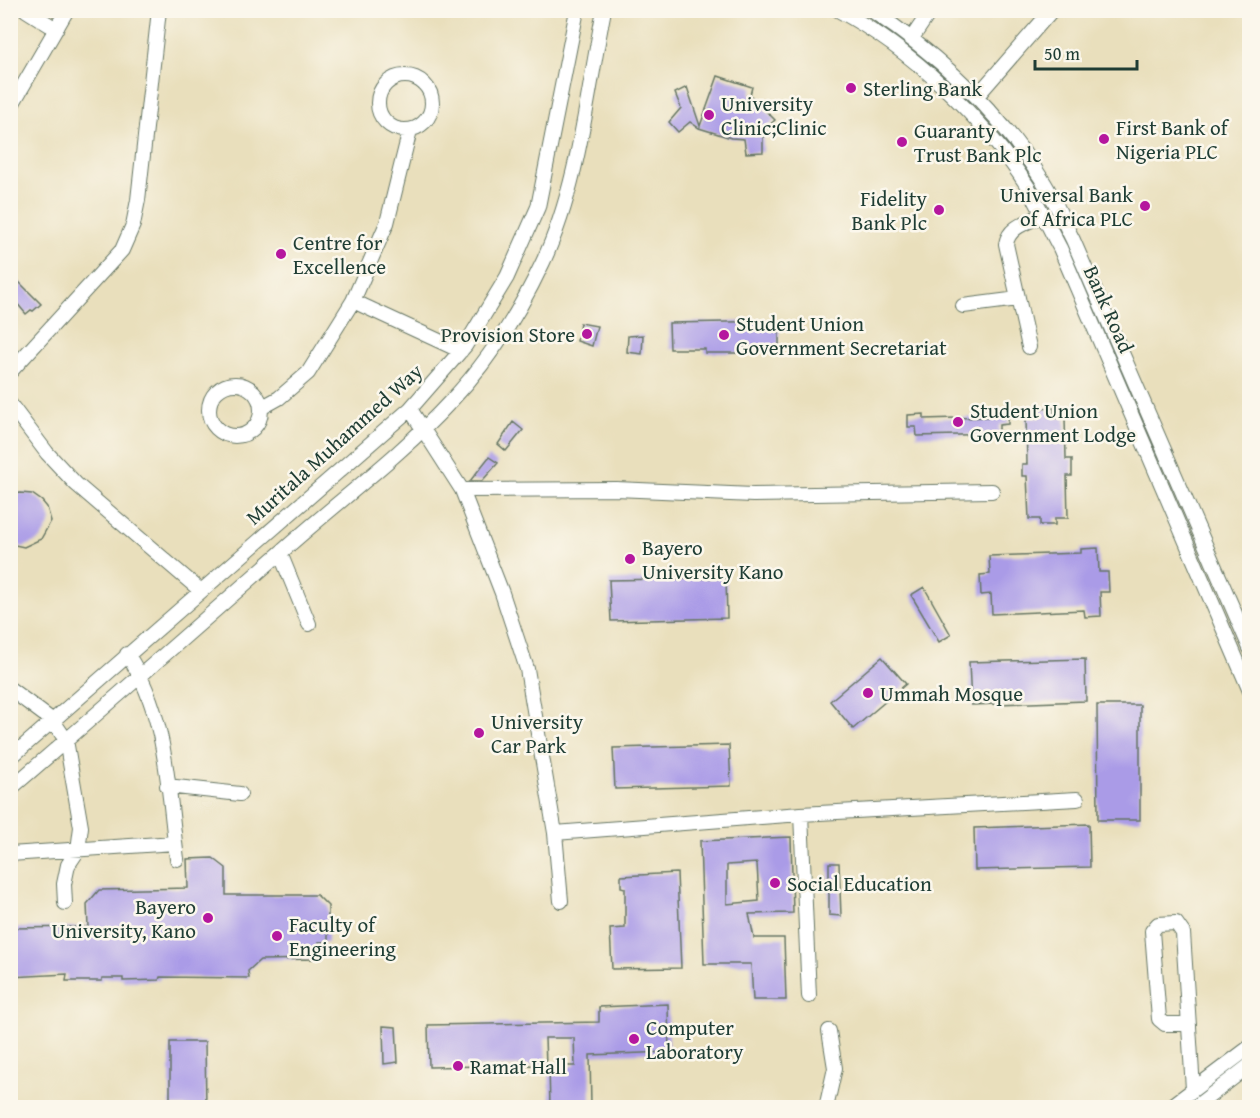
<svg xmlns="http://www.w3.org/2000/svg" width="1260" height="1118" font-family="'Gentium Book Plus',serif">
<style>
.building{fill:#aa9be7;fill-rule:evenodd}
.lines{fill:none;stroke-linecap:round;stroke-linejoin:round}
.minor-casing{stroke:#667664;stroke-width:16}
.minor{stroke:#fff;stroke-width:14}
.poi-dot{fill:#b5179e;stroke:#fbf7ec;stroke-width:2}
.labels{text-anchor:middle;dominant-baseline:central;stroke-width:5;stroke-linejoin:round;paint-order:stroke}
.poi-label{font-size:21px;fill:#1f3d34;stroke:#fbf7ec;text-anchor:start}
.street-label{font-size:21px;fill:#1f3d34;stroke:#fbf7ec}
</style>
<rect width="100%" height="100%" fill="#fbf7ec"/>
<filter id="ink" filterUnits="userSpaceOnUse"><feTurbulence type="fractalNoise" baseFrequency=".0167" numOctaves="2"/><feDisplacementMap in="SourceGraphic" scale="12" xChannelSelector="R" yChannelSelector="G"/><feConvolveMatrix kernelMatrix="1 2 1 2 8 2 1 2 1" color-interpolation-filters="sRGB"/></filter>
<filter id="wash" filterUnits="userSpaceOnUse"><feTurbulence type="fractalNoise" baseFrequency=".008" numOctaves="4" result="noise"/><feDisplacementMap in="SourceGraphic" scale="24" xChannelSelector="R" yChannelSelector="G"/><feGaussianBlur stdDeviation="1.35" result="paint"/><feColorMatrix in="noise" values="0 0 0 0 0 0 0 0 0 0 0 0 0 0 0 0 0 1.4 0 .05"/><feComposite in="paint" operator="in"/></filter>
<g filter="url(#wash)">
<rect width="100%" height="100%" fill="#e9dfbc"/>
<g id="blocks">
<path class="building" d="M 718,76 L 752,87 L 750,95 L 775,120 L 763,131 L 763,152 L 746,153 L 744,139 L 731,138 L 699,128 L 690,122 L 678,132 L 669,122 L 681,108 L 675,93 L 687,87 L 700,126 Z
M 10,273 L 41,304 L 33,311 L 31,310 L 26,314 L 10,295 Z
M 779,321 L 779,348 L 743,348 L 743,353 L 705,353 L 705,349 L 670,349 L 669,323 Z
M 580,323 L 597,326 L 592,346 L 577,341 Z
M 643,335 L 642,354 L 627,352 L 628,336 Z
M 1054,408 L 1054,418 L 1065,418 L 1066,459 L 1072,459 L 1072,476 L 1067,476 L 1068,518 L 1055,518 L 1055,525 L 1040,525 L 1040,519 L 1029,519 L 1027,476 L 1022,476 L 1022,464 L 1027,464 L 1026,418 L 1039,418 L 1039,409 Z
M 1008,412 L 1008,424 L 999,425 L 999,434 L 917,436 L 916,427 L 908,427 L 908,415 L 924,414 L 924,419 L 990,417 L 990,413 Z
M 513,422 L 523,430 L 506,451 L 498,444 Z
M 489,457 L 498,463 L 482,481 L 470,481 Z
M 20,493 L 32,494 L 42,501 L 47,507 L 51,521 L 41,539 L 24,547 L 10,544 L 10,496 Z
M 1098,548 L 1099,572 L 1108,572 L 1109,592 L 1100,592 L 1101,616 L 1085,617 L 1084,610 L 992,614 L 991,594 L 981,595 L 980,575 L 990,574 L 989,556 L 1081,553 L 1081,549 Z
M 726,578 L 727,618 L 611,621 L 609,580 Z
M 924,587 L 951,635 L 939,642 L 911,595 Z
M 882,657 L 906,684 L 853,729 L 830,701 Z
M 1085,659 L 1086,701 L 971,705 L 969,662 Z
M 1097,705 L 1140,705 L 1140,820 L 1098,820 Z
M 729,745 L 731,786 L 615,789 L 613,748 Z
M 1089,824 L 1090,867 L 975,870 L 974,828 Z
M 791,837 L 793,913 L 749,914 L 754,938 L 784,938 L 786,1000 L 753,1000 L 751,964 L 704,964 L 700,841 ZM 757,863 L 759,901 L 727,904 L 727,865 Z
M 213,858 L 226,868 L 226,895 L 317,895 L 328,906 L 328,942 L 319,942 L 318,959 L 260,960 L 248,971 L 249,978 L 160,977 L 159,980 L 123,981 L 123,978 L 102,978 L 102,981 L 66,981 L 67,974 L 10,977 L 10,928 L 88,927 L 87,904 L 99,890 L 188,888 L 187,859 Z
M 829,863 L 839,863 L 841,916 L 829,915 Z
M 677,873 L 681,968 L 612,969 L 610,929 L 625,928 L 625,888 L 621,887 L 621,876 Z
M 668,1004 L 669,1052 L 590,1055 L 591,1107 L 550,1107 L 549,1066 L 575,1066 L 574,1038 L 545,1038 L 546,1065 L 429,1067 L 428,1025 L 599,1022 L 599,1007 Z
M 383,1026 L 396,1027 L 398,1062 L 384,1064 Z
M 170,1042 L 205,1042 L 206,1107 L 170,1106 Z"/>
</g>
</g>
<g filter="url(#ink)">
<use href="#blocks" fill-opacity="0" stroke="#667664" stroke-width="1.5"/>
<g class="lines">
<g class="minor-casing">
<path id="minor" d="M 26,10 L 56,29
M 838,10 C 911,49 984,118 1028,187 C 1040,207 1049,228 1060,248 L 1250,691
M 871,10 C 937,54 998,110 1041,178 C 1054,197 1062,219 1073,240 L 1250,648
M 912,38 L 931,10
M378 103a27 27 0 1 1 54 0a27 27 0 1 1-54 0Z
M 977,96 L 1052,10
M 10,108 L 67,10
M 353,301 L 461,351
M 963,306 L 1018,299
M 1029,347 L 1006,244 C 1009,226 1027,223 1043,215
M 10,372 L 122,250 L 133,225 L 138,200 L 159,10
M209 410a26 26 0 1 1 52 0a26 26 0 1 1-52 0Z
M 10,404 L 47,453 L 76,484 L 201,591
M 261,408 L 279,398 L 308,373 L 353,301 L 387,223 L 410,130
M 410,409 L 462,490 L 502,593 L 527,669 L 555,833 L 561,901
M 462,490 L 616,489 L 753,495 L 992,491
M 280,553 L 309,624
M 127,654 C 167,713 168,789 177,859
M 10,689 L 53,721 L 66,740 L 81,827 L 78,850 L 68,865 L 64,884 L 65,903
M 10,758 L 410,409 L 465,346 L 507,277 L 538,207 L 577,10
M 167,786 L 240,794
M 10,789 C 103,709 195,628 287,547 C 341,499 401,455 450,402 C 489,361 519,313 543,262 C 579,185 587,94 604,10
M 801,814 L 809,996
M 555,833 L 801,814 L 1077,799
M 10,854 L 175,843
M 1189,1024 L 1165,1024 L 1159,1019 L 1152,931 L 1158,924 L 1176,923 L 1183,933 L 1193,1089
M 826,1108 L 835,1068 L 829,1031
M 1169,1108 L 1250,1047
M 1194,1108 L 1250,1065"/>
</g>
<use href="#minor" class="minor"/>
</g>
</g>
<g class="poi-dot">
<circle cx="851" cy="88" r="6"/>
<circle cx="709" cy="115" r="6"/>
<circle cx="1104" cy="139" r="6"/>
<circle cx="902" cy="142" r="6"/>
<circle cx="1145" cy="206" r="6"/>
<circle cx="939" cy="210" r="6"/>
<circle cx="281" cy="254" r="6"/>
<circle cx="587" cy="334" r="6"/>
<circle cx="724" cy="335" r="6"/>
<circle cx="958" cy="422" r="6"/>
<circle cx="630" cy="559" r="6"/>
<circle cx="868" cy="693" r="6"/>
<circle cx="479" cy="733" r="6"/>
<circle cx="775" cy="883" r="6"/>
<circle cx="208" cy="918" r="6"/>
<circle cx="277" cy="936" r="6"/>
<circle cx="634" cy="1039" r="6"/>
<circle cx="458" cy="1066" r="6"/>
</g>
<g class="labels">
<g class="poi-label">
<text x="863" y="88">Sterling Bank</text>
<text x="721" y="103">University<tspan x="721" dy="24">Clinic;Clinic</tspan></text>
<text x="1116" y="127">First Bank of<tspan x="1116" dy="24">Nigeria PLC</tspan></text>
<text x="914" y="130">Guaranty<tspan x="914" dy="24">Trust Bank Plc</tspan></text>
<text x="1133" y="194" text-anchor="end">Universal Bank<tspan x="1133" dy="24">of Africa PLC</tspan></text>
<text x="927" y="198" text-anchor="end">Fidelity<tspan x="927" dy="24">Bank Plc</tspan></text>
<text x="293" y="242">Centre for<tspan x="293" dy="24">Excellence</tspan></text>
<text x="736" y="323">Student Union<tspan x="736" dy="24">Government Secretariat</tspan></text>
<text x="575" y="334" text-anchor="end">Provision Store</text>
<text x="970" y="410">Student Union<tspan x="970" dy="24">Government Lodge</tspan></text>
<text x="642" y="547">Bayero<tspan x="642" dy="24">University Kano</tspan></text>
<text x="880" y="693">Ummah Mosque</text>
<text x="491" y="721">University<tspan x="491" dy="24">Car Park</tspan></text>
<text x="787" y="883">Social Education</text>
<text x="196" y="906" text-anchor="end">Bayero<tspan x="196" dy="24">University, Kano</tspan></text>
<text x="289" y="924">Faculty of<tspan x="289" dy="24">Engineering</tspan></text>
<text x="646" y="1027">Computer<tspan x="646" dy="24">Laboratory</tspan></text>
<text x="470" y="1066">Ramat Hall</text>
</g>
<g class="street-label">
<text transform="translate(1109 309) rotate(66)">Bank Road</text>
<text transform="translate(334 444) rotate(-42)">Muritala Muhammed Way</text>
</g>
</g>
<rect width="1260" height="1118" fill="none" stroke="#fbf7ec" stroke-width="36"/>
<path d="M1035 60v9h102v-9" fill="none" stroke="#1f3d34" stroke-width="3"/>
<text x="1044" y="60" font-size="18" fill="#1f3d34" stroke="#fbf7ec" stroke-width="4.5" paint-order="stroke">50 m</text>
</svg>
